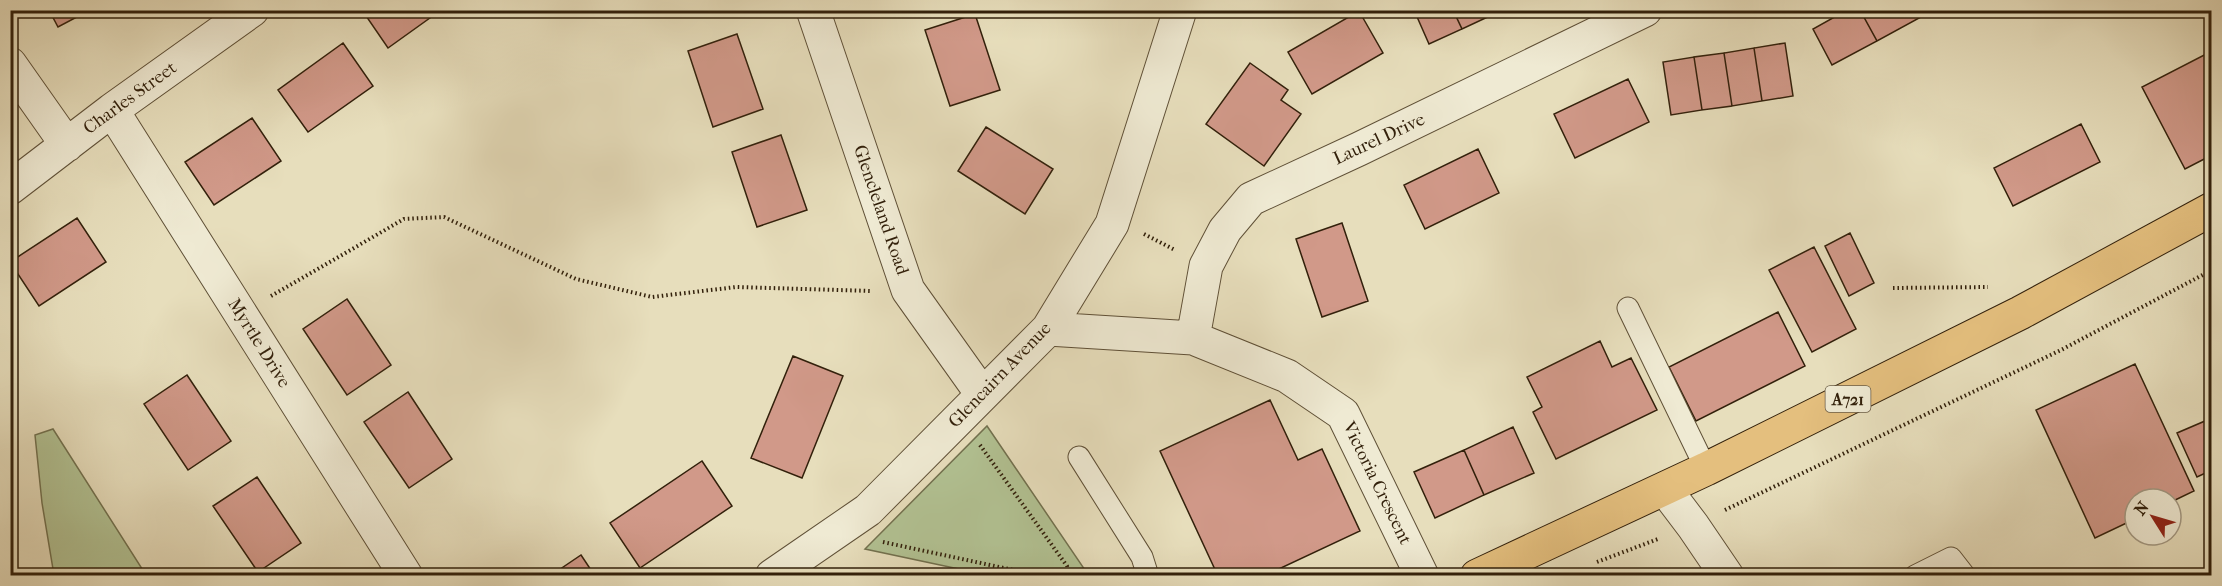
<svg xmlns="http://www.w3.org/2000/svg" width="2222" height="586" font-family="'IM FELL French Canon',serif">
<style>
.green{fill:#b2c293;stroke:#72714f;stroke-width:1.5}
.building{fill:#d19989;stroke:#32200b;stroke-width:1.5}
.lines{fill:none;stroke-linecap:round;stroke-linejoin:round}
.service-casing{stroke:#5f5037;stroke-width:23}
.minor-casing{stroke:#5f5037;stroke-width:35}
.primary-casing{stroke:#32200b;stroke-width:35}
.path{stroke:#32200b;stroke-width:4;stroke-dasharray:1.5 3;stroke-linecap:butt}
.service{stroke:#efead3;stroke-width:21}
.minor{stroke:#efead3;stroke-width:33}
.primary{stroke:#e4bf7e;stroke-width:33}
.labels{text-anchor:middle;dominant-baseline:central;stroke-width:4.5;stroke-linejoin:round;paint-order:stroke}
.shield{fill:#efead3;stroke:#6b5d47;stroke-width:1.5}
.shield-label{font-size:16px;font-weight:bold;fill:#32200b}
.street-label{font-size:18px;fill:#32200b;stroke:#efead3}
</style>
<rect width="100%" height="100%" fill="#e7debc"/>
<filter id="stains"><feTurbulence type="fractalNoise" baseFrequency=".00333" numOctaves="4"/><feColorMatrix values="0 0 0 0 .2 0 0 0 0 .09 0 0 0 0 .02 0 0 0 .5 -.17"/></filter>
<radialGradient id="worn" r=".72"><stop offset=".6" stop-color="#630" stop-opacity="0"/><stop offset="1" stop-color="#630" stop-opacity=".3"/></radialGradient>
<path class="green" d="M 987,426 L 1085,570 L 1087,575 L 987,575 L 865,549 Z
M 53,429 L 146,575 L 54,575 L 42,503 L 35,435 Z"/>
<path class="building" d="M 49,10 L 90,10 L 58,27 Z
M 362,10 L 441,10 L 388,48 Z
M 1414,10 L 1453,10 L 1462,29 L 1429,44 Z
M 1453,10 L 1493,10 L 1494,14 L 1462,29 Z
M 1847,10 L 1860,10 L 1877,41 L 1832,65 L 1813,29 Z
M 1860,10 L 1917,10 L 1921,17 L 1877,41 Z
M 1359,11 L 1383,53 L 1312,94 L 1288,52 Z
M 975,14 L 1000,90 L 950,106 L 925,30 Z
M 737,34 L 763,109 L 713,127 L 688,51 Z
M 343,43 L 373,86 L 308,132 L 278,90 Z
M 1785,43 L 1793,96 L 1762,101 L 1754,48 Z
M 1754,48 L 1762,101 L 1732,106 L 1724,53 Z
M 2212,51 L 2212,155 L 2185,169 L 2142,87 Z
M 1724,53 L 1732,106 L 1702,110 L 1694,57 Z
M 1694,57 L 1702,110 L 1671,115 L 1663,62 Z
M 1250,63 L 1288,90 L 1281,100 L 1301,114 L 1264,166 L 1206,124 Z
M 1628,79 L 1649,122 L 1575,158 L 1554,114 Z
M 252,118 L 281,161 L 214,205 L 185,162 Z
M 2081,124 L 2100,162 L 2013,206 L 1994,168 Z
M 986,127 L 1053,169 L 1025,214 L 958,171 Z
M 781,135 L 807,210 L 757,227 L 732,152 Z
M 1478,149 L 1499,193 L 1425,229 L 1404,185 Z
M 77,218 L 106,262 L 39,306 L 10,262 Z
M 1342,223 L 1368,301 L 1322,317 L 1296,239 Z
M 1850,233 L 1874,283 L 1849,296 L 1825,246 Z
M 1814,247 L 1856,329 L 1812,352 L 1769,270 Z
M 347,299 L 391,365 L 347,395 L 303,329 Z
M 1778,312 L 1805,366 L 1696,421 L 1669,367 Z
M 1600,341 L 1612,367 L 1631,358 L 1657,410 L 1556,459 L 1533,412 L 1542,407 L 1527,377 Z
M 793,356 L 843,376 L 802,478 L 751,458 Z
M 2135,364 L 2194,491 L 2171,502 L 2171,499 L 2135,499 L 2135,519 L 2095,538 L 2036,410 Z
M 187,375 L 231,441 L 188,470 L 144,404 Z
M 408,392 L 452,459 L 409,488 L 364,422 Z
M 1270,400 L 1298,460 L 1322,449 L 1360,531 L 1264,576 L 1218,576 L 1160,451 Z
M 2212,418 L 2212,470 L 2197,477 L 2177,433 Z
M 1513,427 L 1534,473 L 1484,495 L 1464,450 Z
M 1464,450 L 1484,495 L 1435,518 L 1414,472 Z
M 702,461 L 732,506 L 640,568 L 610,523 Z
M 257,477 L 301,543 L 258,572 L 213,506 Z
M 581,555 L 595,576 L 550,576 Z"/>
<g class="lines">
<g class="service-casing">
<path id="service" d="M 1628,308 L 1706,469
M 1079,457 L 1142,557 L 1148,576
M 1915,576 L 1951,558 L 1965,576"/>
</g>
<g class="minor-casing">
<path id="minor" d="M 813,10 L 908,290 L 982,394
M 10,64 L 67,145
M 112,110 L 406,576
M 10,188 L 112,110 L 252,10
M 1048,329 L 1193,338 L 1287,376 L 1343,414 L 1422,576
M 1193,338 L 1206,266 L 1225,230 L 1251,199 L 1359,149 L 1645,10
M 1665,489 L 1693,526 L 1727,576
M 772,576 L 868,510 L 1048,329 L 1112,224 L 1180,10"/>
</g>
<g class="primary-casing">
<path id="primary" d="M 1477,576 L 1706,469 L 2020,313 L 2212,209"/>
</g>
<path class="path" d="M 1144,234 L 1175,250
M 1893,288 L 1988,287
M 271,296 L 404,219 L 444,217 L 576,279 L 652,297 L 736,287 L 872,291
M 980,445 L 1067,566 L 1068,576
M 1725,510 L 2061,350 L 2212,270
M 883,542 L 1041,576
M 1597,562 L 1658,539"/>
<use href="#service" class="service"/>
<use href="#minor" class="minor"/>
<use href="#primary" class="primary"/>
</g>
<g class="labels">
<rect class="shield" x="1825.5" y="386" width="45" height="26" rx="4.5"/>
<g class="shield-label">
<text x="1848" y="399">A721</text>
</g>
<g class="street-label">
<text transform="translate(130 98) rotate(-36)">Charles Street</text>
<text transform="translate(1379 139) rotate(-25)">Laurel Drive</text>
<text transform="translate(881 210) rotate(71)">Glencleland Road</text>
<text transform="translate(259 343) rotate(58)">Myrtle Drive</text>
<text transform="translate(1000 375) rotate(-46)">Glencairn Avenue</text>
<text transform="translate(1377 483) rotate(64)">Victoria Crescent</text>
</g>
</g>
<rect width="2222" height="586" fill="none" stroke="#e7debc" stroke-width="36"/>
<rect x="12" y="12" width="2198" height="562" fill="none" stroke="#32200b" stroke-width="3"/>
<rect x="18" y="18" width="2186" height="550" fill="none" stroke="#32200b" stroke-width="1.5"/>
<g transform="translate(2153 517) rotate(307)"><circle r="28" fill="#efead3" stroke="#a39983" stroke-width="1.5"/>
<path d="M0-4.5L10 22L0 15L-10 22Z" fill="#8f2418"/>
<text y="-9" font-size="16" font-weight="bold" text-anchor="middle" fill="#32200b">N</text>
</g>
<rect width="100%" height="100%" filter="url(#stains)"/>
<rect width="100%" height="100%" fill="url(#worn)"/>
</svg>
